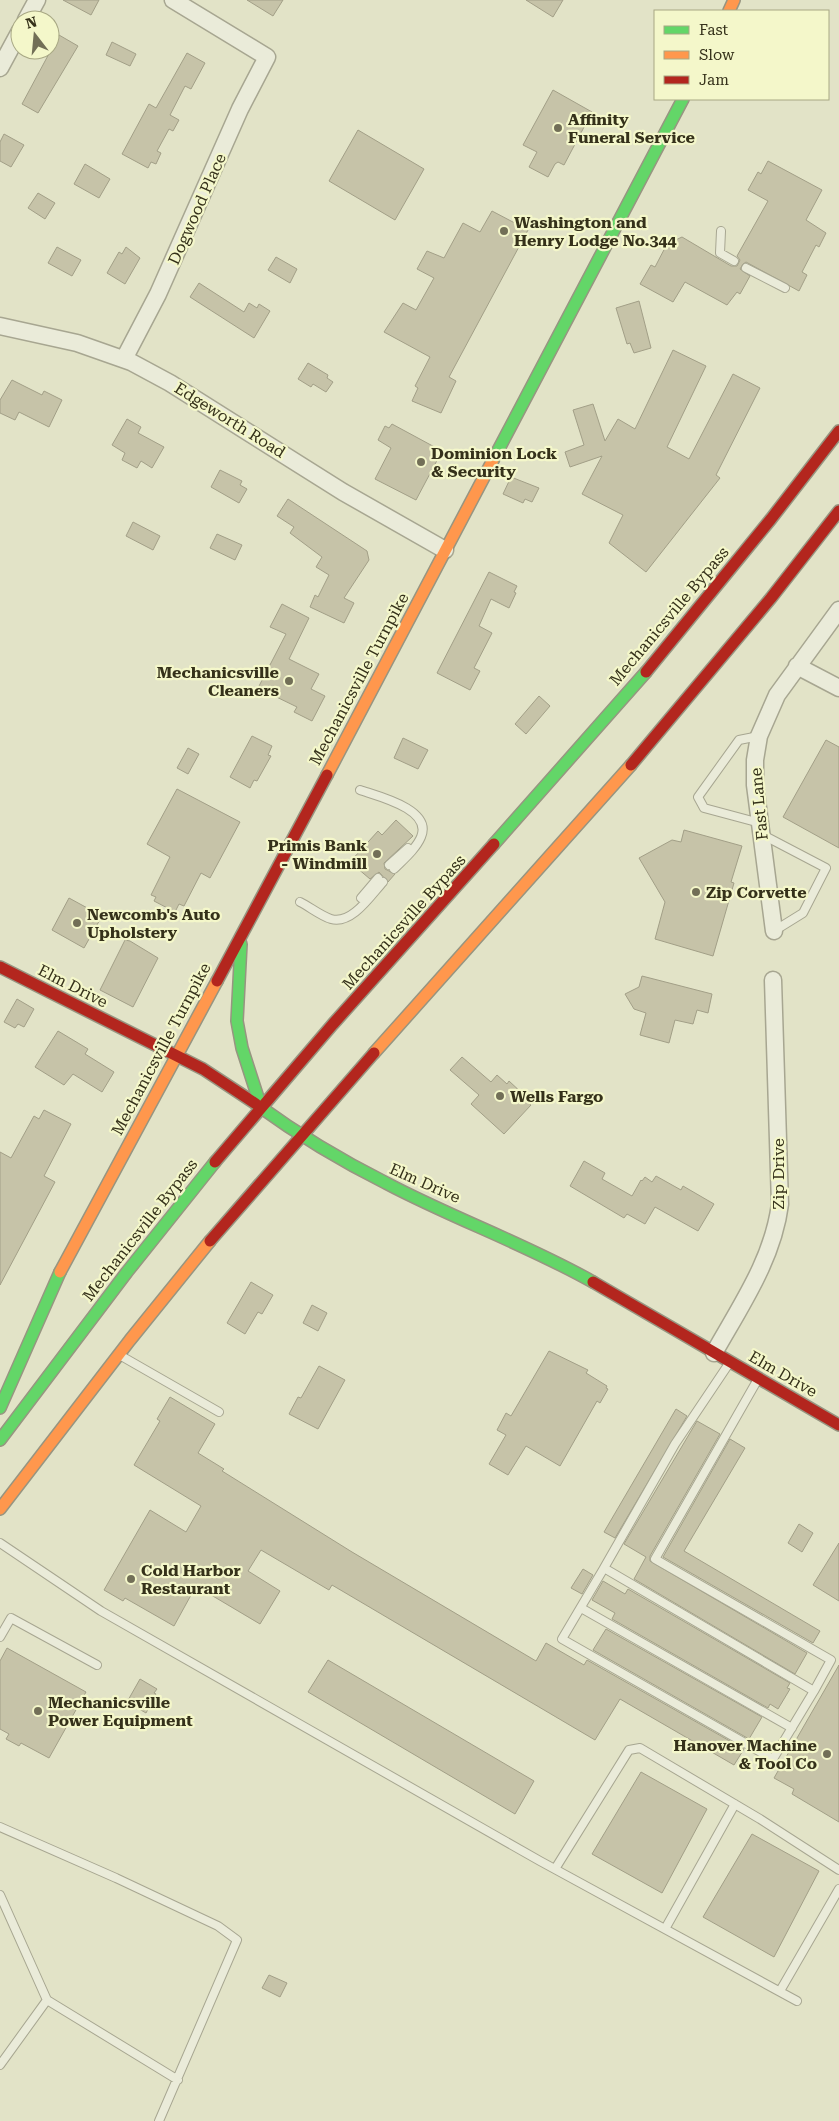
<svg xmlns="http://www.w3.org/2000/svg" width="839" height="2121" font-family="'Roboto Serif',serif">
<style>
.building{fill:#c6c3a8;stroke:#a29f87}
.lines{fill:none;stroke-linecap:round;stroke-linejoin:round}
.lane-casing{stroke:#a7a691;stroke-width:10}
.street-casing{stroke:#a7a691;stroke-width:19}
.fast-casing{stroke:#979581;stroke-width:14}
.slow-casing{stroke:#979581;stroke-width:14}
.jam-casing{stroke:#979581;stroke-width:14}
.lane{stroke:#eaebd9;stroke-width:8}
.street{stroke:#eaebd9;stroke-width:16}
.fast{stroke:#63d668;stroke-width:11}
.slow{stroke:#ff974d;stroke-width:11}
.jam{stroke:#b3261e;stroke-width:11}
.poi-dot{fill:#726f57;stroke:#f4f7ca;stroke-width:2}
.labels{text-anchor:middle;dominant-baseline:central;stroke-width:4.5;stroke-linejoin:round;paint-order:stroke}
.poi-label{font-size:16px;font-weight:bold;fill:#35311a;stroke:#f4f7ca;text-anchor:start}
.street-label{font-size:16px;fill:#35311a;stroke:#f4f7ca}
</style>
<rect width="100%" height="100%" fill="#e2e3c7"/>
<path class="building" d="M 63,0 L 99,0 L 91,15 Z
M 247,0 L 283,0 L 273,16 Z
M 526,0 L 563,0 L 553,17 Z
M 59,35 L 78,46 L 38,113 L 22,104 Z
M 112,42 L 136,54 L 130,66 L 106,55 Z
M 187,53 L 205,63 L 191,89 L 185,86 L 170,115 L 179,120 L 173,131 L 169,129 L 157,151 L 161,153 L 156,164 L 151,162 L 148,168 L 122,154 L 149,104 L 156,108 Z
M 553,90 L 592,112 L 564,165 L 558,162 L 555,164 L 548,177 L 529,167 L 537,152 L 523,145 Z
M 358,130 L 424,169 L 395,220 L 329,181 Z
M 4,134 L 24,145 L 11,167 L 0,161 L 0,142 Z
M 768,161 L 822,190 L 806,220 L 826,233 L 819,247 L 816,245 L 802,272 L 807,275 L 799,291 L 746,262 L 743,264 L 740,269 L 750,276 L 740,294 L 737,292 L 727,305 L 685,282 L 673,302 L 640,284 L 651,265 L 655,267 L 667,244 L 682,237 L 731,266 L 737,266 L 740,260 L 737,256 L 768,201 L 748,190 L 758,172 L 761,174 Z
M 85,164 L 110,179 L 99,198 L 74,184 Z
M 38,193 L 55,203 L 45,219 L 28,208 Z
M 492,211 L 528,230 L 449,377 L 456,381 L 441,413 L 412,401 L 418,388 L 415,386 L 430,357 L 384,332 L 403,303 L 416,310 L 434,278 L 417,269 L 427,251 L 444,258 L 463,223 L 480,232 Z
M 57,247 L 81,260 L 72,276 L 48,263 Z
M 126,247 L 140,258 L 125,284 L 107,273 L 119,252 L 122,254 Z
M 276,257 L 297,269 L 290,283 L 268,270 Z
M 199,283 L 244,312 L 249,303 L 257,308 L 259,304 L 270,311 L 254,338 L 190,297 Z
M 639,301 L 651,348 L 634,353 L 630,343 L 627,344 L 616,308 Z
M 673,350 L 706,366 L 667,447 L 689,459 L 733,374 L 760,388 L 716,475 L 720,478 L 646,572 L 609,543 L 623,515 L 582,494 L 602,456 L 570,467 L 565,452 L 584,445 L 573,410 L 593,404 L 605,441 L 618,419 L 635,429 Z
M 308,363 L 328,375 L 327,378 L 333,382 L 326,392 L 313,384 L 311,387 L 298,379 Z
M 12,380 L 42,395 L 44,391 L 62,400 L 49,427 L 19,412 L 15,420 L 0,413 L 0,400 Z
M 127,419 L 141,427 L 138,433 L 164,447 L 152,468 L 141,461 L 137,468 L 122,460 L 125,453 L 112,445 Z
M 392,424 L 442,451 L 416,500 L 375,479 L 391,448 L 378,440 L 385,426 L 389,428 Z
M 220,470 L 242,481 L 240,485 L 247,489 L 239,503 L 211,487 Z
M 511,477 L 539,488 L 532,502 L 525,499 L 523,503 L 503,494 Z
M 288,499 L 367,551 L 369,560 L 344,598 L 354,603 L 344,623 L 310,607 L 315,595 L 318,597 L 329,575 L 316,567 L 322,557 L 290,533 L 294,527 L 277,516 Z
M 133,522 L 160,536 L 153,550 L 126,536 Z
M 217,534 L 242,545 L 235,560 L 210,548 Z
M 489,572 L 517,586 L 514,592 L 516,593 L 509,608 L 491,599 L 479,626 L 492,633 L 474,668 L 480,671 L 470,690 L 437,673 Z
M 282,604 L 309,618 L 289,659 L 319,674 L 311,689 L 325,696 L 312,721 L 294,712 L 297,707 L 258,688 L 286,634 L 270,627 Z
M 539,696 L 550,706 L 526,734 L 515,724 Z
M 252,736 L 272,746 L 268,755 L 271,756 L 257,781 L 254,780 L 250,788 L 230,777 Z
M 403,738 L 428,750 L 418,769 L 394,758 Z
M 826,740 L 839,747 L 839,848 L 783,817 Z
M 188,748 L 199,754 L 188,774 L 177,768 Z
M 177,789 L 240,822 L 210,878 L 201,873 L 184,906 L 179,904 L 175,912 L 154,901 L 156,897 L 151,895 L 170,857 L 147,844 Z
M 396,820 L 413,836 L 384,863 L 385,869 L 395,874 L 388,882 L 379,872 L 370,879 L 350,862 L 378,831 L 382,835 Z
M 684,830 L 742,846 L 731,882 L 734,883 L 713,956 L 655,939 L 665,902 L 639,858 L 672,840 L 681,842 Z
M 69,898 L 102,916 L 84,948 L 52,930 Z
M 125,940 L 130,941 L 158,958 L 133,1007 L 100,990 Z
M 642,976 L 712,994 L 708,1013 L 697,1010 L 693,1024 L 675,1020 L 669,1043 L 640,1035 L 646,1013 L 634,1009 L 625,994 L 639,987 Z
M 17,999 L 34,1009 L 24,1027 L 18,1024 L 15,1028 L 4,1022 Z
M 58,1031 L 88,1049 L 85,1054 L 114,1072 L 102,1092 L 73,1074 L 64,1085 L 35,1067 Z
M 462,1057 L 491,1082 L 497,1075 L 507,1084 L 509,1081 L 523,1094 L 521,1096 L 531,1105 L 504,1134 L 471,1104 L 479,1095 L 450,1070 Z
M 44,1110 L 71,1124 L 44,1176 L 55,1182 L 0,1285 L 0,1152 L 11,1158 L 34,1116 L 39,1119 Z
M 584,1161 L 605,1173 L 602,1179 L 632,1196 L 641,1180 L 642,1181 L 645,1177 L 652,1182 L 656,1176 L 681,1190 L 683,1186 L 714,1204 L 698,1231 L 655,1207 L 645,1224 L 627,1214 L 624,1218 L 570,1186 Z
M 251,1282 L 273,1295 L 262,1314 L 258,1312 L 245,1334 L 227,1323 Z
M 312,1305 L 327,1313 L 318,1331 L 303,1323 Z
M 549,1351 L 588,1370 L 586,1373 L 607,1386 L 606,1388 L 608,1389 L 600,1403 L 597,1401 L 560,1466 L 526,1446 L 508,1475 L 489,1464 L 506,1435 L 497,1430 L 506,1413 L 511,1416 Z
M 319,1366 L 345,1380 L 318,1429 L 289,1414 L 298,1397 L 301,1398 Z
M 170,1397 L 215,1424 L 198,1453 L 224,1469 L 222,1471 L 352,1552 L 536,1661 L 546,1643 L 584,1665 L 587,1660 L 744,1749 L 734,1765 L 620,1699 L 595,1740 L 332,1585 L 329,1590 L 261,1550 L 248,1571 L 280,1591 L 260,1624 L 196,1586 L 174,1626 L 125,1598 L 123,1601 L 104,1590 L 150,1510 L 186,1532 L 201,1506 L 134,1465 L 160,1421 L 157,1419 Z
M 676,1409 L 687,1416 L 615,1538 L 604,1532 Z
M 697,1421 L 720,1434 L 650,1556 L 650,1561 L 807,1653 L 795,1674 L 634,1579 L 646,1557 L 624,1544 Z
M 730,1439 L 745,1448 L 684,1551 L 820,1631 L 813,1643 L 663,1557 Z
M 799,1524 L 813,1533 L 802,1552 L 788,1543 Z
M 839,1543 L 839,1601 L 813,1585 Z
M 583,1569 L 593,1575 L 582,1594 L 571,1588 Z
M 603,1581 L 625,1594 L 628,1589 L 790,1683 L 787,1688 L 790,1689 L 778,1709 L 770,1704 L 768,1708 L 612,1619 L 615,1613 L 592,1600 Z
M 606,1629 L 762,1717 L 749,1739 L 593,1650 Z
M 7,1648 L 86,1692 L 49,1758 L 21,1743 L 19,1746 L 6,1739 L 9,1734 L 0,1729 L 0,1661 Z
M 328,1660 L 534,1781 L 515,1814 L 308,1692 Z
M 839,1665 L 839,1822 L 792,1794 L 794,1789 L 774,1778 Z
M 140,1679 L 157,1689 L 154,1693 L 156,1694 L 146,1713 L 127,1702 Z
M 641,1772 L 707,1809 L 662,1893 L 592,1854 Z
M 752,1834 L 819,1871 L 774,1957 L 703,1917 Z
M 269,1975 L 287,1983 L 280,1997 L 262,1988 Z"/>
<g class="lines">
<g class="lane-casing">
<path id="lane" d="M 721,231 L 720,253 L 734,261
M 746,268 L 785,288
M 759,736 L 739,740 L 698,797 L 704,808 L 760,823
M 360,790 C 377,796 433,809 421,837 C 416,849 403,860 394,869
M 761,834 L 826,868 L 803,913 L 774,931
M 389,865 L 408,848
M 361,898 L 378,878
M 300,902 C 310,907 321,916 331,919 C 352,925 371,895 383,882
M 123,1357 L 219,1412
M 730,1362 L 675,1444 L 604,1568 L 814,1691 L 831,1660 L 655,1559 L 758,1379
M 0,1543 L 101,1611 L 540,1861 L 797,2001
M 604,1568 L 562,1639 L 773,1759 L 814,1691
M 581,1608 L 792,1728
M 0,1637 L 11,1618 L 97,1665
M 0,1827 L 116,1878 L 218,1926 L 237,1940 L 159,2121
M 555,1869 L 629,1750 L 640,1748 L 760,1819 L 839,1870
M 0,1895 L 47,2000 L 0,2065
M 665,1929 L 735,1804
M 780,1991 L 839,1889
M 47,2000 L 178,2080"/>
</g>
<g class="street-casing">
<path id="street" d="M 26,20 L 37,0
M 0,68 L 20,31
M 0,326 L 77,343 L 131,362 L 170,383 L 343,492 L 445,550
M 124,359 L 158,294 L 240,109 L 267,57 L 173,0
M 797,666 L 839,688
M 774,931 L 755,785 L 755,760 L 759,736 L 777,695 L 839,610
M 714,1353 C 741,1305 773,1259 780,1204 L 773,980"/>
</g>
<g class="fast-casing">
<path id="fast" d="M 493,460 L 683,99
M 494,844 L 646,672
M 241,944 L 237,1021 L 242,1048 L 261,1107
M 256,1104 C 297,1134 340,1160 386,1183 C 454,1219 526,1244 593,1282
M 0,1408 L 60,1272
M 0,1440 L 127,1272 L 215,1162"/>
</g>
<g class="slow-casing">
<path id="slow" d="M 729,11 L 734,0
M 327,775 L 493,460
M 374,1053 L 631,765
M 60,1272 L 217,981
M 0,1509 L 130,1340 L 210,1241"/>
</g>
<g class="jam-casing">
<path id="jam" d="M 646,672 L 771,519 L 839,431
M 631,765 L 771,598 L 839,511
M 0,967 L 203,1069 L 256,1104
M 217,981 L 327,775
M 215,1162 L 333,1024 L 494,844
M 210,1241 L 374,1053
M 593,1282 L 839,1425"/>
</g>
<use href="#lane" class="lane"/>
<use href="#street" class="street"/>
<use href="#fast" class="fast"/>
<use href="#slow" class="slow"/>
<use href="#jam" class="jam"/>
</g>
<g class="poi-dot">
<circle cx="558" cy="128" r="5"/>
<circle cx="504" cy="231" r="5"/>
<circle cx="421" cy="462" r="5"/>
<circle cx="289" cy="681" r="5"/>
<circle cx="377" cy="854" r="5"/>
<circle cx="696" cy="892" r="5"/>
<circle cx="77" cy="923" r="5"/>
<circle cx="500" cy="1096" r="5"/>
<circle cx="131" cy="1579" r="5"/>
<circle cx="38" cy="1711" r="5"/>
<circle cx="827" cy="1754" r="5"/>
</g>
<g class="labels">
<g class="poi-label">
<text x="568" y="119">Affinity<tspan x="568" dy="18">Funeral Service</tspan></text>
<text x="514" y="222">Washington and<tspan x="514" dy="18">Henry Lodge No.344</tspan></text>
<text x="431" y="453">Dominion Lock<tspan x="431" dy="18">&amp; Security</tspan></text>
<text x="279" y="672" text-anchor="end">Mechanicsville<tspan x="279" dy="18">Cleaners</tspan></text>
<text x="367" y="845" text-anchor="end">Primis Bank<tspan x="367" dy="18">- Windmill</tspan></text>
<text x="706" y="892">Zip Corvette</text>
<text x="87" y="914">Newcomb's Auto<tspan x="87" dy="18">Upholstery</tspan></text>
<text x="510" y="1096">Wells Fargo</text>
<text x="141" y="1570">Cold Harbor<tspan x="141" dy="18">Restaurant</tspan></text>
<text x="48" y="1702">Mechanicsville<tspan x="48" dy="18">Power Equipment</tspan></text>
<text x="817" y="1745" text-anchor="end">Hanover Machine<tspan x="817" dy="18">&amp; Tool Co</tspan></text>
</g>
<g class="street-label">
<text transform="translate(197 209) rotate(-66)">Dogwood Place</text>
<text transform="translate(230 420) rotate(32)">Edgeworth Road</text>
<text transform="translate(669 616) rotate(-50)">Mechanicsville Bypass</text>
<text transform="translate(359 679) rotate(-62)">Mechanicsville Turnpike</text>
<text transform="translate(759 804) rotate(-95)">Fast Lane</text>
<text transform="translate(404 922) rotate(-48)">Mechanicsville Bypass</text>
<text transform="translate(73 986) rotate(27)">Elm Drive</text>
<text transform="translate(161 1049) rotate(-62)">Mechanicsville Turnpike</text>
<text transform="translate(778 1174) rotate(-90)">Zip Drive</text>
<text transform="translate(425 1183) rotate(24)">Elm Drive</text>
<text transform="translate(140 1230) rotate(-52)">Mechanicsville Bypass</text>
<text transform="translate(783 1374) rotate(30)">Elm Drive</text>
</g>
</g>
<rect x="654" y="10" width="175" height="90" fill="#f4f7ca" stroke="#a8a884"/>
<rect x="664" y="26" width="25" height="8" fill="#63d668" stroke="#a8a884"/>
<text x="699" y="35" font-size="15" fill="#35311a">Fast</text>
<rect x="664" y="51" width="25" height="8" fill="#ff974d" stroke="#a8a884"/>
<text x="699" y="60" font-size="15" fill="#35311a">Slow</text>
<rect x="664" y="76" width="25" height="8" fill="#b3261e" stroke="#a8a884"/>
<text x="699" y="85" font-size="15" fill="#35311a">Jam</text>
<g transform="translate(35 35) rotate(344)"><circle r="24" fill="#f4f7ca" stroke="#a8a884"/>
<path d="M0-4L9 19L0 12L-9 19Z" fill="#726f57"/>
<text y="-8" font-size="14" font-weight="bold" text-anchor="middle" fill="#35311a">N</text>
</g>
</svg>
